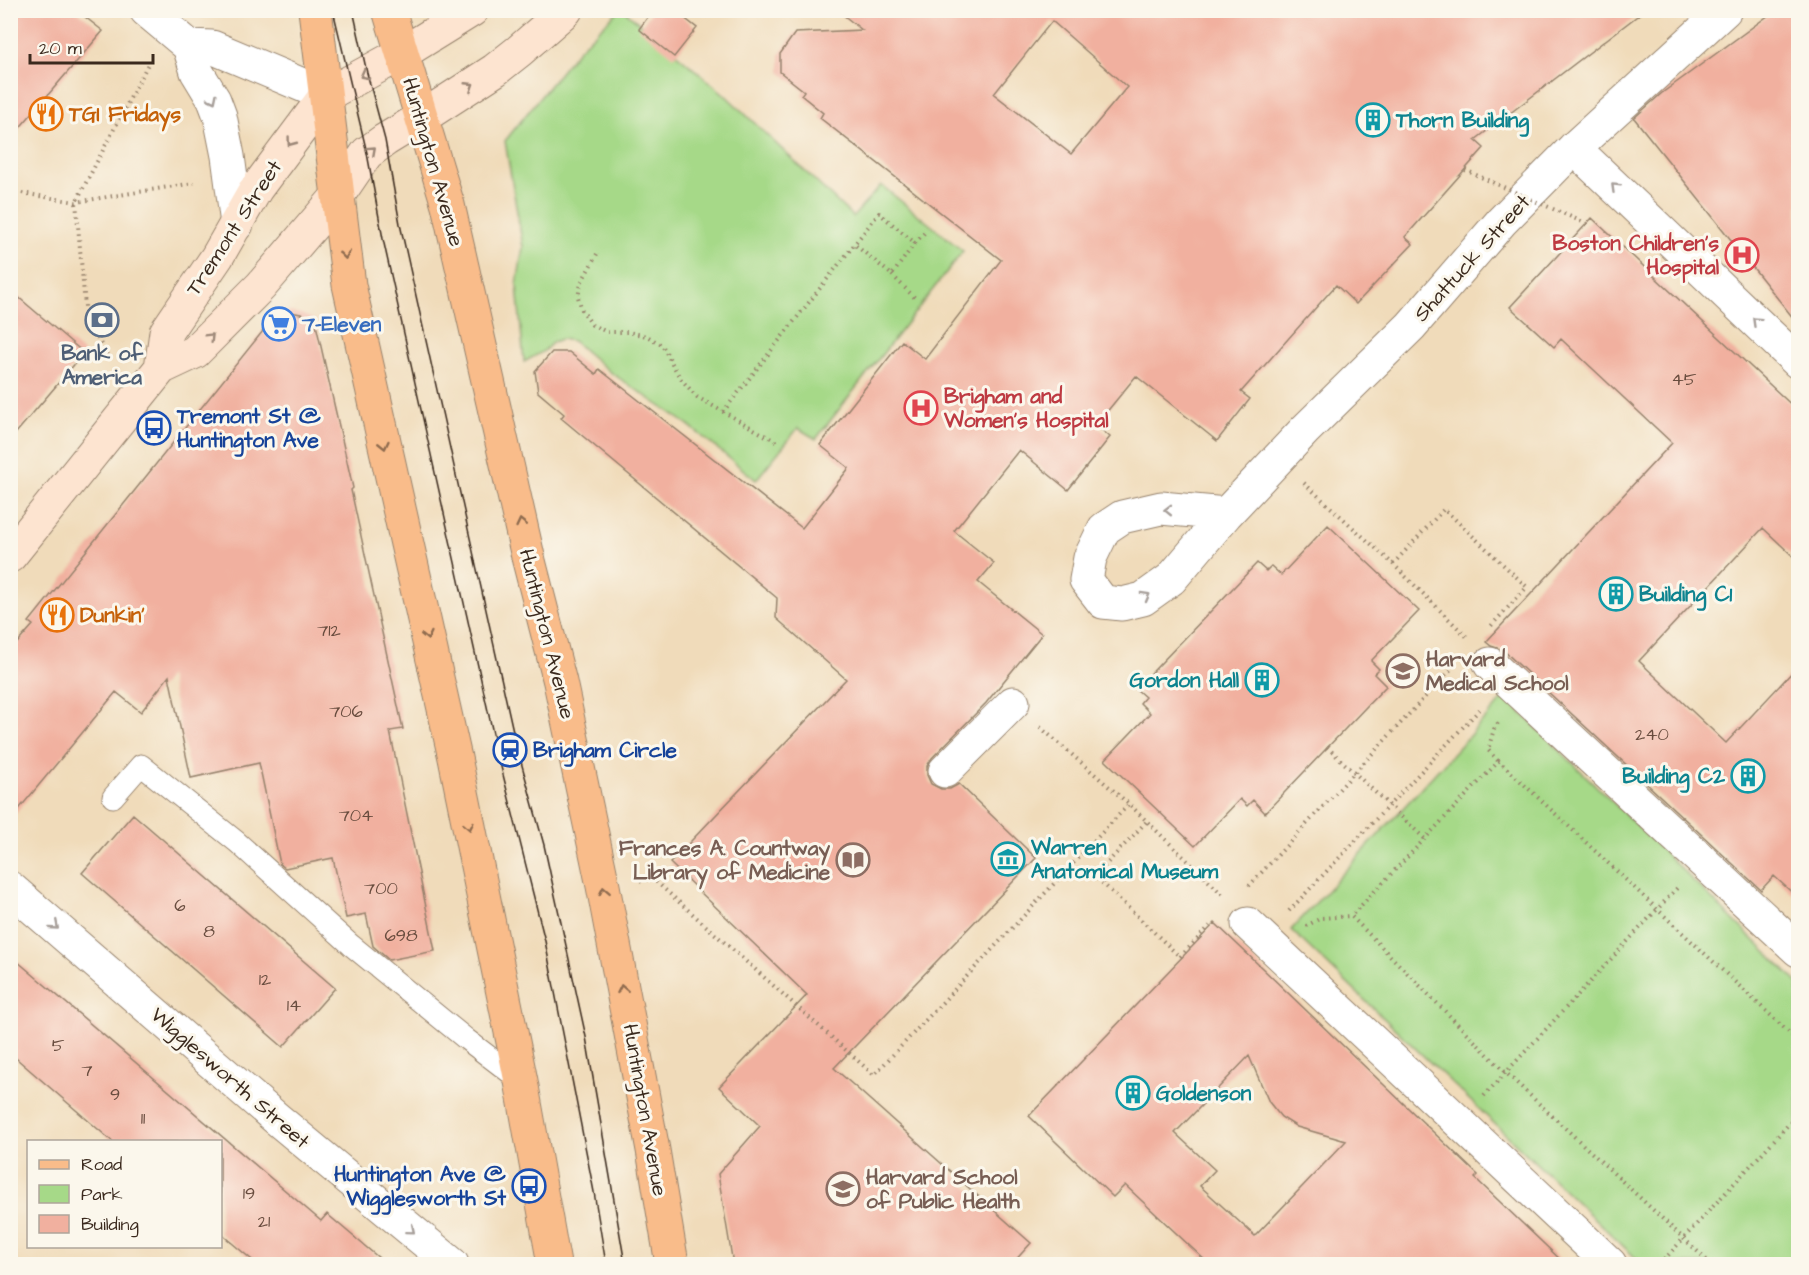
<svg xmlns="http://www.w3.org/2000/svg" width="1809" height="1275" font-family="'Architects Daughter',sans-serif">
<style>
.green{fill:#a6d988;stroke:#708253;stroke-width:1.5}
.building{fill:#f1b09f;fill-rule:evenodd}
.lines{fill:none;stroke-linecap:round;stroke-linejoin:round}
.lane-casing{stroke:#96826c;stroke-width:23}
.street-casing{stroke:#96826c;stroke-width:35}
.secondary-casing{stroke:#96826c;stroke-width:35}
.primary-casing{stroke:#96826c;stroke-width:35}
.path{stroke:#96826c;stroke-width:4;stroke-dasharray:1.5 4.5;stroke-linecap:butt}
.lane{stroke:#fff;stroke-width:21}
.street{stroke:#fff;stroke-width:33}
.secondary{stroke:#fde4d0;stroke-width:33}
.primary{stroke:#f9bc8a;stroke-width:33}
.tram{stroke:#3b2a1e;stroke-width:1.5}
.path-bridge{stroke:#96826c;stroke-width:4;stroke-dasharray:1.5 4.5;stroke-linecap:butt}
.oneway{stroke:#9c8777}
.oneway2{stroke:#a79f9a}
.oneway3{stroke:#906c4f}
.labels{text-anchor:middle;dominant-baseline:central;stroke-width:6;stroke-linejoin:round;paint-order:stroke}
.number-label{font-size:18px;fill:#684c3e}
.food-label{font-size:21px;font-weight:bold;fill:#c56008;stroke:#fbf7ec;text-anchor:start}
.culture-label{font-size:21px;font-weight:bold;fill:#0d838f;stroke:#fbf7ec;text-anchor:start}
.street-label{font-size:21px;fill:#3b2a1e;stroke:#fbf7ec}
.health-label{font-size:21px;font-weight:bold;fill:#be3a42;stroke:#fbf7ec;text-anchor:end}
.shop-label{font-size:21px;font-weight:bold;fill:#366cbe;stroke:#fbf7ec;text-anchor:start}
.service-label{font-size:21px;font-weight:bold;fill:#4e5e75;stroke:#fbf7ec}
.transit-label{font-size:21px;font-weight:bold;fill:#164399;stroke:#fbf7ec;text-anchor:start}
.education-label{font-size:21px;font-weight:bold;fill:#785e54;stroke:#fbf7ec;text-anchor:start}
</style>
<rect width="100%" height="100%" fill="#fbf7ec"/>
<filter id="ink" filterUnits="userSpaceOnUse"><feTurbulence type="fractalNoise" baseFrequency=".0167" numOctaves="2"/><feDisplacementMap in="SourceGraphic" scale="12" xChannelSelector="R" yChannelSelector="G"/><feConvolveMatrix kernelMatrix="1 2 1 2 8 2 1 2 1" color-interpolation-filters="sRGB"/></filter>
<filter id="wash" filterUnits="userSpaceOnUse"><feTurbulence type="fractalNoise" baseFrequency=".008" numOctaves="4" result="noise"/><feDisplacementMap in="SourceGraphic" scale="24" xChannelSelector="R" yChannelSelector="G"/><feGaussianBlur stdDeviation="1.35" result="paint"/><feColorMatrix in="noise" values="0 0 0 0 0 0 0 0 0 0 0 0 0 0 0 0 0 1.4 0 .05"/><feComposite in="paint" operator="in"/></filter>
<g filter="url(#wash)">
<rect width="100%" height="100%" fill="#f0dbba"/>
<path class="green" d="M 618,11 L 625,11 L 723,93 L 853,217 L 881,185 L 963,251 L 816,439 L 798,428 L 756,480 L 687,424 L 610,372 L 573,341 L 561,339 L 553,342 L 544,351 L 524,362 L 517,285 L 523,247 L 505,141 L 578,50 Z
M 1505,697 L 1798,983 L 1798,1264 L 1642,1264 L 1291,930 Z"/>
<g id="blocks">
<path class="building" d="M 10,10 L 76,10 L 103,31 L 10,139 Z
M 653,10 L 674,10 L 697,28 L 674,57 L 639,29 Z
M 837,10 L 1645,10 L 1475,140 L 1484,148 L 1405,237 L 1413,244 L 1356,304 L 1336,285 L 1241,392 L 1250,399 L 1217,441 L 1136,376 L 1096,425 L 1110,437 L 1068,490 L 1019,450 L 954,531 L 994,563 L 978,582 L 1042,634 L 986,703 L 932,758 L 927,766 L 927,775 L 931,784 L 941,789 L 950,789 L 959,784 L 1036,858 L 834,1068 L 1031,1243 L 1012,1264 L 733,1264 L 718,1174 L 760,1126 L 719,1087 L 807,995 L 670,863 L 846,679 L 776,618 L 777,598 L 561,418 L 564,414 L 538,392 L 535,371 L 552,352 L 569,352 L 596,374 L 599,369 L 802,528 L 849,468 L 820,445 L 902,341 L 925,359 L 1001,260 L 820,118 L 823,113 L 801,95 L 804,91 L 780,72 L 780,54 L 795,33 L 862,30 ZM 1052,21 L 1127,87 L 1071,154 L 994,94 Z
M 1776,10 L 1798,10 L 1798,324 L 1634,118 L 1662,93 Z
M 1592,218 L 1798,411 L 1798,561 L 1763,528 L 1639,661 L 1726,743 L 1798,666 L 1798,898 L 1774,876 L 1761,890 L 1503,650 L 1491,646 L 1486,642 L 1672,443 L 1561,339 L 1554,347 L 1510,307 Z
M 10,290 L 84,353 L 10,440 Z
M 290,312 L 301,314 L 315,320 L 353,488 L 351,490 L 403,729 L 390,731 L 435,951 L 389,960 L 373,946 L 366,914 L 346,918 L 333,858 L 285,868 L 280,864 L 259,763 L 191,778 L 169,676 L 141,712 L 116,692 L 10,820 L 10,651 L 33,625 L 29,622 L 275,316 Z
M 1328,525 L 1419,611 L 1371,661 L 1379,669 L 1374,674 L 1386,686 L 1265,813 L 1253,800 L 1247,806 L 1240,799 L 1195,846 L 1105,760 L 1150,713 L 1140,703 L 1145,697 L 1136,689 L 1257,563 L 1266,571 L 1271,566 L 1281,575 Z
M 133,814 L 335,988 L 283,1047 L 82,873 Z
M 1215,923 L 1478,1175 L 1475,1178 L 1565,1264 L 1209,1264 L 1125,1185 L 1113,1197 L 1029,1116 ZM 1249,1056 L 1269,1102 L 1281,1117 L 1297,1127 L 1346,1141 L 1255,1236 L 1200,1186 L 1215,1170 L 1175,1133 Z
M 10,955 L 321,1221 L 327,1214 L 386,1264 L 257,1264 L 220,1233 L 220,1142 L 113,1142 L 10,1053 Z"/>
</g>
</g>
<g filter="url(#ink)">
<use href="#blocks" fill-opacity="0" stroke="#96826c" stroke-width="1.5"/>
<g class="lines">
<g class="lane-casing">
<path id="lane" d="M 113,797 L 141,765 L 237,842 L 351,945 L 466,1039 L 521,1081"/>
</g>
<g class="street-casing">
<path id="street" d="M 146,10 L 189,46 L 212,47 L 326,95
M 189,46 L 197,72 L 214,100 L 220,116 L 228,156 L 237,224
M 1574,148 L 1798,362
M 1226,514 L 1161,508 L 1122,517 L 1104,529 L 1090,558 L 1086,580 L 1103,602 L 1122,604 L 1143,599 L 1171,579 L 1226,514 L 1305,430 L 1411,326 L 1501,222 L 1574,148 L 1725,10
M 1490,664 L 1798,950
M 945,771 L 1013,703
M 10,888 L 277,1119 L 452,1264
M 1248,924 L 1610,1264"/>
</g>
<g class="secondary-casing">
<path id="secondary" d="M 161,368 L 166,332 L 217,257 L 256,189 L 326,95 L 401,54 L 472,10
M 10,556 L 161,368 L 195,352 L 261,286 L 337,197 L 367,153 L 385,140 L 421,118 L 495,70 L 519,51 L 566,10"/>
</g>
<g class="primary-casing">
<path id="primary" d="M 315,10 L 349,285 L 455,758 L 521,1081 L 554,1264
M 389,10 L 448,205 L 529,561 L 560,682 L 603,886 L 653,1150 L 672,1264"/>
</g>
<path class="path" d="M 10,191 L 76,202 L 194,183
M 915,243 L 926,231
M 597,254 L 581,283 L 578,297 L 582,310 L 592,325 L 607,332 L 628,332 L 647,336 L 662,345 L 680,378 L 697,397 L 777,442
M 892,275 L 916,299
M 107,355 L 86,318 L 76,202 L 149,62
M 723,412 L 879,213 L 915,243 L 892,275 L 854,244
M 1304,483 L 1393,564 L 1467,637
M 1393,564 L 1444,509 L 1527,587 L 1490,627
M 1498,723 L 1494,729 L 1488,750 L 1498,761
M 1040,727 L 1129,804 L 1225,897
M 1327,747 L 1425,839
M 1146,822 L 1095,876 L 1180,957 L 1210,926
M 640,881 L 652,878 L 874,1075 L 1129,804
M 1249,886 L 1452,668
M 1289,911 L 1482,707
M 1306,926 L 1321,918 L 1351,916
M 1484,1096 L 1677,888
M 1660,1264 L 1798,1114
M 1711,1264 L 1505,1072 L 1351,916 L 1499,761 L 1798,1041"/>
<use href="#lane" class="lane"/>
<use href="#street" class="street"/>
<use href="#secondary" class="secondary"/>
<use href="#primary" class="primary"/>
<path class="tram" d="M 333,10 L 367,153 L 383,239 L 496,747 L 545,941 L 594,1192 L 606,1264
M 353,10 L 367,73 L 385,140 L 400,224 L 515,740 L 544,845 L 586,1037 L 625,1264"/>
<path class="path-bridge" d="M 1465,170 L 1587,224"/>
</g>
<defs><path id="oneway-chevron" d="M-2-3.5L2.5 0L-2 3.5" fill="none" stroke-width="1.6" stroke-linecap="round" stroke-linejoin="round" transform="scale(1.5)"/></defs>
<g class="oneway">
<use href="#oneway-chevron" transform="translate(364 75) rotate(152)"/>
<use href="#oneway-chevron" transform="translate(470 86) rotate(-33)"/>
<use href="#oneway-chevron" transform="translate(291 142) rotate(127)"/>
<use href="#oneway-chevron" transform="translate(372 150) rotate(-42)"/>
<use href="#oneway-chevron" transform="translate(210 337) rotate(-45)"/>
</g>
<g class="oneway2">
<use href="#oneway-chevron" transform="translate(213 99) rotate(64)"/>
<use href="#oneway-chevron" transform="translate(1615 187) rotate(-136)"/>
<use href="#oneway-chevron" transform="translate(1756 321) rotate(-136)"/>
<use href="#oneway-chevron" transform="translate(1168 510) rotate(-179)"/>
<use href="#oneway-chevron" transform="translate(1146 596) rotate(-29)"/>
<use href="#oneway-chevron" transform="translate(55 926) rotate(41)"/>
<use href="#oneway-chevron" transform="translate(411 1230) rotate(40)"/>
</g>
<g class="oneway3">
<use href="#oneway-chevron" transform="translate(345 255) rotate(83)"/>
<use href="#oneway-chevron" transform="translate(384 445) rotate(77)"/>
<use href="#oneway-chevron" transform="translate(521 523) rotate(-103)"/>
<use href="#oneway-chevron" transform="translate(427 636) rotate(77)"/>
<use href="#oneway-chevron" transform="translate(469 826) rotate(79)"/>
<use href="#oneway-chevron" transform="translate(604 891) rotate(-101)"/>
<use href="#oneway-chevron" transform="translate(622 989) rotate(-101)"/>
</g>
</g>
<defs>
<g id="restaurant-ring" transform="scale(1.725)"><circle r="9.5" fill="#fbf7ec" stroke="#e8710a" stroke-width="1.5"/><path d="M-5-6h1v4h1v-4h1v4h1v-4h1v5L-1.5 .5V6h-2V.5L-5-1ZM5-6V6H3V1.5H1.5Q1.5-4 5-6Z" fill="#e8710a"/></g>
<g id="building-ring" transform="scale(1.725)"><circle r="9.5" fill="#fbf7ec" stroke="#0f9aa8" stroke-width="1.5"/><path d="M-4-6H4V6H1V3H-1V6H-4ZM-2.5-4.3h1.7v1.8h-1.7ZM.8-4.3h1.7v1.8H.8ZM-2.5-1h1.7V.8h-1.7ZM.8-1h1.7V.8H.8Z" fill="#0f9aa8"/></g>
<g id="hospital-ring" transform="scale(1.725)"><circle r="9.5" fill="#fbf7ec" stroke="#e0444e" stroke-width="1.5"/><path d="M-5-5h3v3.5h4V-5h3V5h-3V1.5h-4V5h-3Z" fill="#e0444e"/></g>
<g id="bank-ring" transform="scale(1.725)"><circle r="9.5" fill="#fbf7ec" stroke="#5c6f8a" stroke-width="1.5"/><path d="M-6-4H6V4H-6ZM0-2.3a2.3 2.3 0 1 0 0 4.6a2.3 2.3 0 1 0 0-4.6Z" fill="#5c6f8a"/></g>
<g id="supermarket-ring" transform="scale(1.725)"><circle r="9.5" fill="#fbf7ec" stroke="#3f7fe0" stroke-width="1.5"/><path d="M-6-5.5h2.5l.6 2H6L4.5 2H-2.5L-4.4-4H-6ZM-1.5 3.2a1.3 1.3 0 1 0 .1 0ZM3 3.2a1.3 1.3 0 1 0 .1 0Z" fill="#3f7fe0"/></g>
<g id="bus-ring" transform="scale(1.725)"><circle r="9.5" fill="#fbf7ec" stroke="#1a4fb4" stroke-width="1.5"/><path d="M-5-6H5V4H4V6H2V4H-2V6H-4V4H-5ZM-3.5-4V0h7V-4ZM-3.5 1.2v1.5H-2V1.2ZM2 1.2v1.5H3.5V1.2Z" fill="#1a4fb4"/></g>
<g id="university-ring" transform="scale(1.725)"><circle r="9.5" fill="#fbf7ec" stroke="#8d6e63" stroke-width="1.5"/><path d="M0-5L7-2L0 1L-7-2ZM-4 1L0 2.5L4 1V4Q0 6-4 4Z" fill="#8d6e63"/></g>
<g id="station-ring" transform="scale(1.725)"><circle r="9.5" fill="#fbf7ec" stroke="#1a4fb4" stroke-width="1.5"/><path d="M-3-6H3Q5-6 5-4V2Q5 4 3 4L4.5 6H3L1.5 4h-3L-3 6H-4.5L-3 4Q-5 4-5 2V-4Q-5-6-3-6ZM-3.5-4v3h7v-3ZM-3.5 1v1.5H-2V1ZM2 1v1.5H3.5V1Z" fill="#1a4fb4"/></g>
<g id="museum-ring" transform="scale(1.725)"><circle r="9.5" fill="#fbf7ec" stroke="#0f9aa8" stroke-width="1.5"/><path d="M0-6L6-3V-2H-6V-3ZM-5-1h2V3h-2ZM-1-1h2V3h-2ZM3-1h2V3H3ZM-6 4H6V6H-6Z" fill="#0f9aa8"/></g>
<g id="library-ring" transform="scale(1.725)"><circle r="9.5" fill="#fbf7ec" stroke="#8d6e63" stroke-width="1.5"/><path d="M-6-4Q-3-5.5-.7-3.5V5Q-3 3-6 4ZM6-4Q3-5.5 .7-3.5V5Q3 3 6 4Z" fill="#8d6e63"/></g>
</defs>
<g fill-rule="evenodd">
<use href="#restaurant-ring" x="46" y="114"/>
<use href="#building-ring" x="1373" y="120"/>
<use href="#hospital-ring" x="1742" y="255"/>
<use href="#bank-ring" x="102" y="320"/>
<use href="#supermarket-ring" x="279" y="324"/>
<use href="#hospital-ring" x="921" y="408"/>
<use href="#bus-ring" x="154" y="428"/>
<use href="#building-ring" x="1616" y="594"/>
<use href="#restaurant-ring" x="57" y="615"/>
<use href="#university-ring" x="1403" y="671"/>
<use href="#building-ring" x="1262" y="680"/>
<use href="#station-ring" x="510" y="750"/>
<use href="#building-ring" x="1748" y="776"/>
<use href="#museum-ring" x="1008" y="859"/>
<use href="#library-ring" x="853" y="860"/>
<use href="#building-ring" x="1133" y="1093"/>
<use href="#bus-ring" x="529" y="1186"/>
<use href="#university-ring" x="843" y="1189"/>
</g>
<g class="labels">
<g class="number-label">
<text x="1684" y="379">45</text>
<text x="329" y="630">712</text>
<text x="346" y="711">706</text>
<text x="1652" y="734">240</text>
<text x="356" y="815">704</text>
<text x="381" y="888">700</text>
<text x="180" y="905">6</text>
<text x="209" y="931">8</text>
<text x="401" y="935">698</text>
<text x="265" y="979">12</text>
<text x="294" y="1005">14</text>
<text x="58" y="1045">5</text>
<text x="87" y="1070">7</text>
<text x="115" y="1094">9</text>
<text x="143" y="1118">11</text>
<text x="249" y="1193">19</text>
<text x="264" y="1221">21</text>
</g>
<g class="food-label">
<text x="69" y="114">TGI Fridays</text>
<text x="80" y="615">Dunkin'</text>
</g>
<g class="culture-label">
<text x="1396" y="120">Thorn Building</text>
<text x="1639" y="594">Building C1</text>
<text x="1239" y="680" text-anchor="end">Gordon Hall</text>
<text x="1725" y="776" text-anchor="end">Building C2</text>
<text x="1031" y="847">Warren<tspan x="1031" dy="24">Anatomical Museum</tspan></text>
<text x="1156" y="1093">Goldenson</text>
</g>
<g class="street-label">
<text transform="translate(433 162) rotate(74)">Huntington Avenue</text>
<text transform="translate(234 228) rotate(-57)">Tremont Street</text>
<text transform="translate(1472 258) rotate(-48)">Shattuck Street</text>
<text transform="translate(547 634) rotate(76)">Huntington Avenue</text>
<text transform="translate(230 1078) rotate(41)">Wigglesworth Street</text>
<text transform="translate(645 1110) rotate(80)">Huntington Avenue</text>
</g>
<g class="health-label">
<text x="1719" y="243">Boston Children's<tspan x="1719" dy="24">Hospital</tspan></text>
<text x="944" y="396" text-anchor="start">Brigham and<tspan x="944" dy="24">Women's Hospital</tspan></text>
</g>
<g class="shop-label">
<text x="302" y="324">7-Eleven</text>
</g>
<g class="service-label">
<text x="102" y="353">Bank of<tspan x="102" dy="24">America</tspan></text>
</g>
<g class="transit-label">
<text x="177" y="416">Tremont St @<tspan x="177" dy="24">Huntington Ave</tspan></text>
<text x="533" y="750">Brigham Circle</text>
<text x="506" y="1174" text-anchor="end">Huntington Ave @<tspan x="506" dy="24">Wigglesworth St</tspan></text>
</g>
<g class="education-label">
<text x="1426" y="659">Harvard<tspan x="1426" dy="24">Medical School</tspan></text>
<text x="830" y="848" text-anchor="end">Frances A. Countway<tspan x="830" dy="24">Library of Medicine</tspan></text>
<text x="866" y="1177">Harvard School<tspan x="866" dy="24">of Public Health</tspan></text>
</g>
</g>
<rect width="1809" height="1275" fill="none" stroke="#fbf7ec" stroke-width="36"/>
<rect x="27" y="1140" width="195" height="108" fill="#fbf7ec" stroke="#aea59a" stroke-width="1.5"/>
<rect x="39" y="1160" width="30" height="9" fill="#f9bc8a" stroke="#aea59a" stroke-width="1.5"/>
<text x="81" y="1170" font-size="18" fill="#3b2a1e">Road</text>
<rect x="39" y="1185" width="30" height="18" fill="#a6d988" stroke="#aea59a" stroke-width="1.5"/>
<text x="81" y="1200" font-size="18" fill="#3b2a1e">Park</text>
<rect x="39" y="1215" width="30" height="18" fill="#f1b09f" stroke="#aea59a" stroke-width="1.5"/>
<text x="81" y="1230" font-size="18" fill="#3b2a1e">Building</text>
<path d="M30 54v9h123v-9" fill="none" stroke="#3b2a1e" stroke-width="3"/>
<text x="39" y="54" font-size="18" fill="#3b2a1e" stroke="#fbf7ec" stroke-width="4.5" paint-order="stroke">20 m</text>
</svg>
